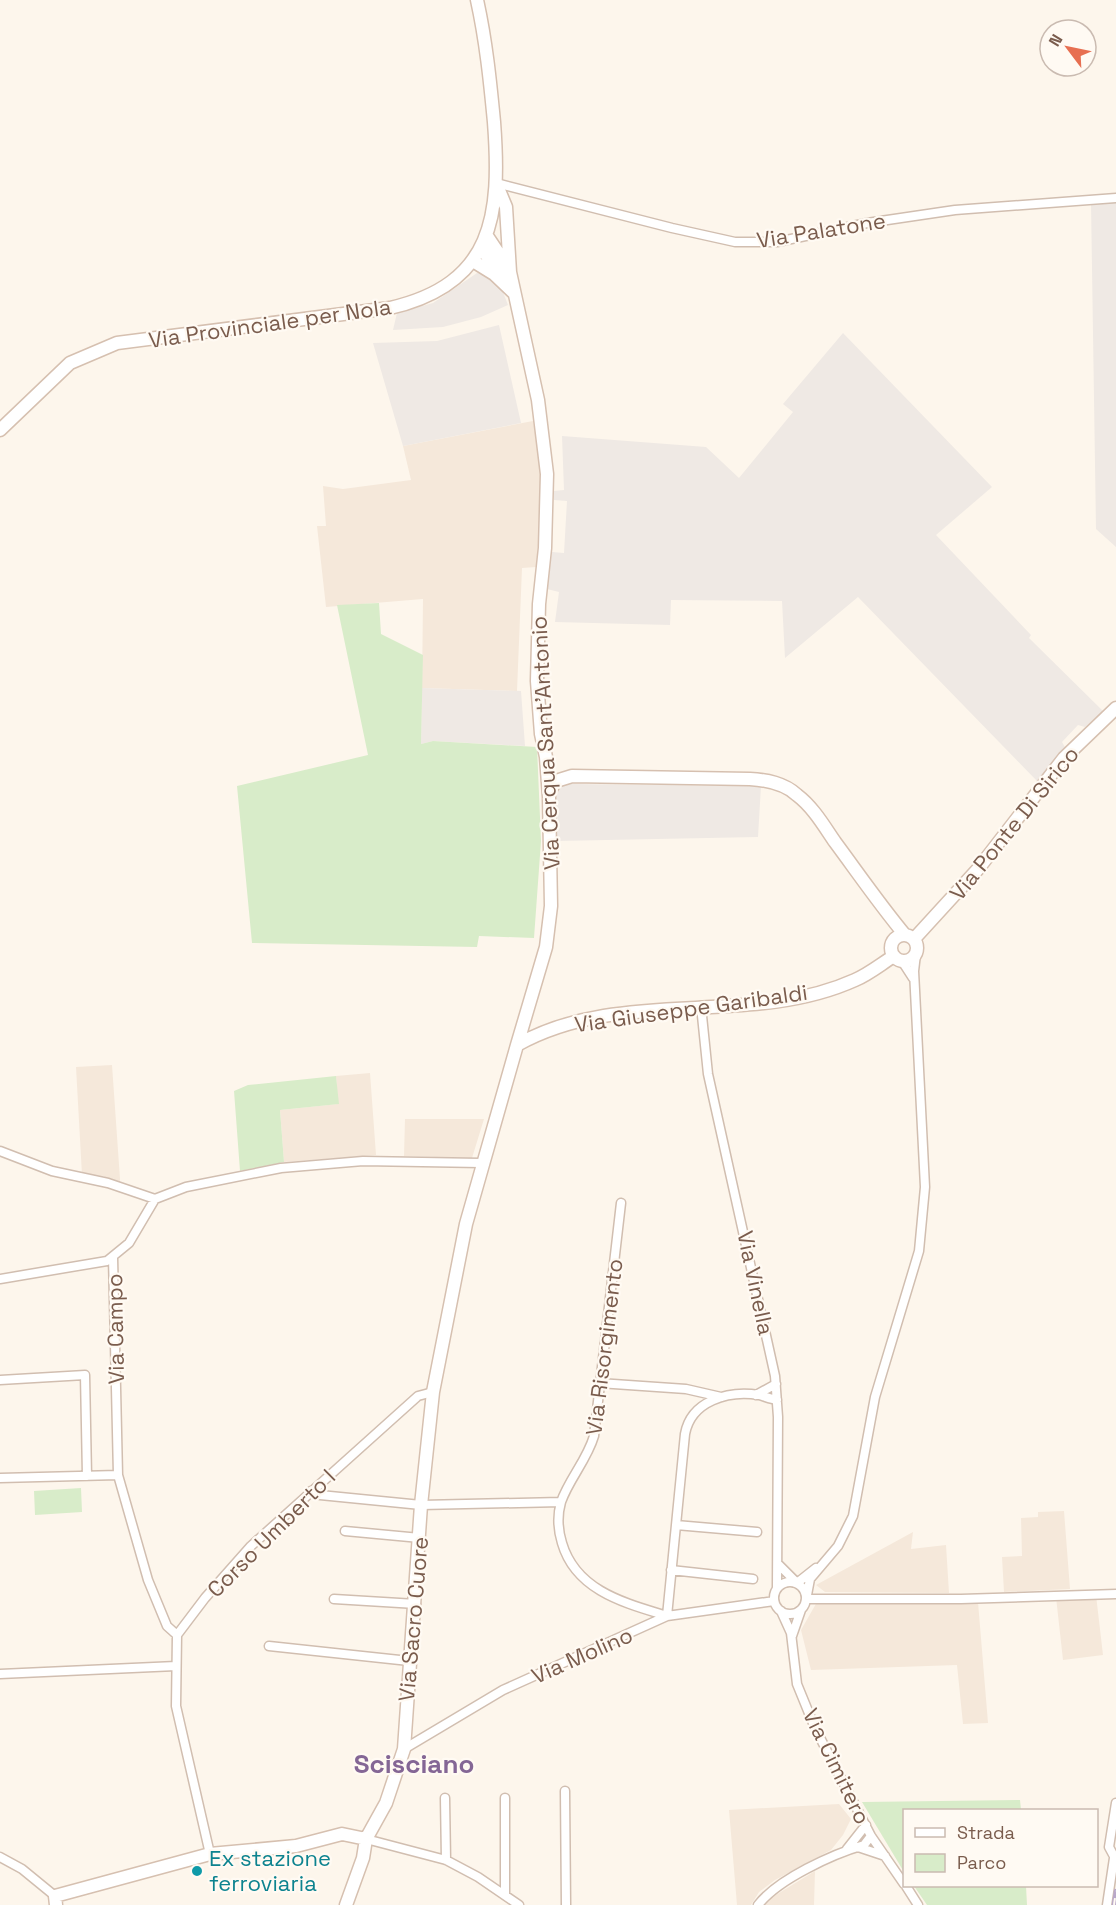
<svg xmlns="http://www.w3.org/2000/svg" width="1116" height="1905" font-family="'Space Grotesk',sans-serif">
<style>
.residential{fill:#f5e8da}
.industrial{fill:#efe9e4}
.green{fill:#d8ecc9}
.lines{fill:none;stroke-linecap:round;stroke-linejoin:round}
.street-casing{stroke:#d1beb0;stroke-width:11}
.secondary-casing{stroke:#d6c0b0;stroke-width:15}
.street{stroke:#fff;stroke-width:8}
.secondary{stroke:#fff;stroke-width:12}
.rail-casing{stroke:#b9a8c9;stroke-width:4.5}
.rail{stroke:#fffaf3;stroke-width:2;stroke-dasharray:7;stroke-linecap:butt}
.culture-dot{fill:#0f9aa8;stroke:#fffaf3;stroke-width:2}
.labels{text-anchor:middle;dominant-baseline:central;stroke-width:4.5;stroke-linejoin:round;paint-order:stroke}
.street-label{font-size:22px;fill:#7a5c4d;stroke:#fffaf3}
.culture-label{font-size:22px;fill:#0d838f;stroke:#fffaf3;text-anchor:start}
.quarter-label{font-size:26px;font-weight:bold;fill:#846695;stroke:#fffaf3}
</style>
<rect width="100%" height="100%" fill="#fdf6ec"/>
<path class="residential" d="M 533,421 L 541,467 L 538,546 L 536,567 L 522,568 L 517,691 L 422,688 L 423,599 L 326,607 L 317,526 L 326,526 L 323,486 L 343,489 L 411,480 L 403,446 Z
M 112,1065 L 120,1179 L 120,1182 L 106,1179 L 104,1176 L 82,1175 L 76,1067 Z
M 370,1073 L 376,1155 L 284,1162 L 280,1110 L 338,1104 L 336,1076 Z
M 405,1119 L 484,1119 L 472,1158 L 404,1156 Z
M 1064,1511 L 1070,1589 L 1004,1592 L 1002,1557 L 1022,1556 L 1021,1518 L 1038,1517 L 1038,1512 Z
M 913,1532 L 911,1549 L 946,1545 L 949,1593 L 825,1592 L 816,1585 Z
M 1096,1595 L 1103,1655 L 1063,1660 L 1056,1597 Z
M 817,1602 L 978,1602 L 988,1723 L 963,1724 L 957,1665 L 811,1670 L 801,1630 Z
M 839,1804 L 851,1819 L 843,1835 L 831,1850 L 775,1880 L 759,1892 L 751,1905 L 737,1905 L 729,1810 Z
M 815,1871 L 814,1905 L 764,1905 L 766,1901 Z"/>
<path class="industrial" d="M 1116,201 L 1116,547 L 1096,529 L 1091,203 Z
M 477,273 L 487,274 L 501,287 L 508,305 L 481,317 L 443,327 L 393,330 L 397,313 L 433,303 Z
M 499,325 L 521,423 L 403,446 L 373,343 L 437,341 Z
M 843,333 L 992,487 L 936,535 L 1031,635 L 1029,638 L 1103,711 L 1085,727 L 1078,725 L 1062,742 L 1066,749 L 1037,781 L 858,597 L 785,658 L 782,601 L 671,600 L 670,625 L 555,622 L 559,592 L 547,589 L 552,552 L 564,553 L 567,501 L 554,500 L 554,491 L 564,490 L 562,436 L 706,447 L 739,478 L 793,412 L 783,404 Z
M 422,688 L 521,691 L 525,746 L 433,741 L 421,744 Z
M 571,784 L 761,786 L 758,837 L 556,841 L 553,795 L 562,786 Z"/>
<path class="green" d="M 379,603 L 381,634 L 423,655 L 421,744 L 433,741 L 537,747 L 541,841 L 534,938 L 479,936 L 477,947 L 252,943 L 237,786 L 368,755 L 337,605 Z
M 336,1076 L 339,1104 L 280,1110 L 284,1162 L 240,1171 L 234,1091 L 248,1085 Z
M 81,1488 L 82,1512 L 35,1515 L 34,1491 Z
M 1020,1800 L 1021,1810 L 904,1810 L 904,1872 L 862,1802 Z
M 914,1886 L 1026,1886 L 1027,1905 L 927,1905 Z"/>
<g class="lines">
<g class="street-casing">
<path id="street" d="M 496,183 L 672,228 L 735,242 L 777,242 L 867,223 L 955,210 L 1116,198
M 902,961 L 913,978
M 701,1006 L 708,1074 L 775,1376 L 778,1417 L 777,1587
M 0,1151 L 52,1171 L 108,1183 L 155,1199
M 621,1203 L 594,1436 C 587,1460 569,1479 561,1502 C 557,1516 558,1530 562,1543 C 576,1591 625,1603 667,1616
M 113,1257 L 118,1475 L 148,1580 L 167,1626 L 177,1635
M 0,1279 L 107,1261 L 129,1243 L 155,1199 L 186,1187 L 281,1168 L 363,1161 L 481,1163
M 0,1380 L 85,1375 L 87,1476
M 599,1383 L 686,1389 L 721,1397
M 756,1395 L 776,1384
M 0,1478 L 118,1475
M 311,1491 L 320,1495 L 421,1505 L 561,1502
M 676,1525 L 757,1532
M 345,1531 L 420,1538
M 779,1565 L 797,1583 L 816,1568
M 671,1570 L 753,1579
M774 1598a16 16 0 1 1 32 0a16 16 0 1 1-32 0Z
M 807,1595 L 810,1579 L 838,1546 L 853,1516 L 875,1397 L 919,1251 L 925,1187 L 914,971 L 916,954
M 334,1599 L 416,1604
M 807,1599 L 961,1599 L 1116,1594
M 781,1611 L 791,1633 L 797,1684 L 815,1728 L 871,1836 L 904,1884
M 667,1616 L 685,1434 C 691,1401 728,1390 759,1395 C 766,1397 771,1399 777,1400
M 792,1636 L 801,1610
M 269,1646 L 409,1661
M 0,1674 L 176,1666
M 404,1749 L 503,1690 L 667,1616 L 774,1601
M 565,1791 L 566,1905
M 445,1798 L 446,1860
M 505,1798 L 505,1895
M 1116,1803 L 1109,1847 L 1116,1860
M 366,1839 L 446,1860 L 478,1877 L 519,1905
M 858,1847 L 885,1856
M 847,1849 L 866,1825
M 210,1854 L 176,1706 L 177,1635 L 205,1598 L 251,1546 L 418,1396 L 433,1392
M 0,1857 L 22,1869 L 55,1896
M 906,1886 L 918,1905
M 758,1905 C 778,1879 833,1854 864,1845 L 871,1836
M 1107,1905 L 1114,1858"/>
</g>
<g class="secondary-casing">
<path id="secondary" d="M 496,183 L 506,207 L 510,272 L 538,400 L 547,474 L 545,548 L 539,604 L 537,681 L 541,734 L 546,757 L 549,797 L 551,906 L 546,947 L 517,1045
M 487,236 L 507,266
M 481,248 L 502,276
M 473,261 L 494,274 L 514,293
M 0,430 L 70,363 L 117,343 L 390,308 C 494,284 501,215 494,122 C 490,80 486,41 477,0
M 549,792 L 556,781 L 572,776 L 750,779 C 767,780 784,783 797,795 C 813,807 824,826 835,842 C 858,873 880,905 905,935
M891 948a13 13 0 1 1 26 0a13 13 0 1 1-26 0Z
M 914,939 L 978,869 L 1064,758 L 1116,708
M 56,1905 L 55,1896 L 210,1854 L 296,1846 L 342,1834 L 366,1839
M 346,1905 L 363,1858 L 366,1839 L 386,1803 L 404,1749 L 421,1505 L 433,1392 L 466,1224 L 517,1045 C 622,986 749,1028 855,980 C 869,974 881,964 894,956"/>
</g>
<use href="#street" class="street"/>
<use href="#secondary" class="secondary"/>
<g class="rail-casing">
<path id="rail" d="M 1114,1905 L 1116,1891"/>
</g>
<use href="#rail" class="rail"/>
</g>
<circle class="culture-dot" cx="197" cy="1871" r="6"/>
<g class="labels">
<g class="street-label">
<text transform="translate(821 230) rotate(-9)">Via Palatone</text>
<text transform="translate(270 323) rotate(-8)">Via Provinciale per Nola</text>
<text transform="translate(545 743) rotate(-93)">Via Cerqua Sant'Antonio</text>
<text transform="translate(1014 823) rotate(-51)">Via Ponte Di Sirico</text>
<text transform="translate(691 1008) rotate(-8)">Via Giuseppe Garibaldi</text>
<text transform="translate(756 1283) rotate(78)">Via Vinella</text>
<text transform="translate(115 1329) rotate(-91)">Via Campo</text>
<text transform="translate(604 1347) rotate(-83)">Via Risorgimento</text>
<text transform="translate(271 1533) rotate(-45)">Corso Umberto I</text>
<text transform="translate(413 1619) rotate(-85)">Via Sacro Cuore</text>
<text transform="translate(582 1655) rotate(-24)">Via Molino</text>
<text transform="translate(837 1766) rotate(64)">Via Cimitero</text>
</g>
<g class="culture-label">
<text x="209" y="1858">Ex stazione<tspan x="209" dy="25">ferroviaria</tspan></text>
</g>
<g class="quarter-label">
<text x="414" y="1764">Scisciano</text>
</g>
</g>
<rect x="903" y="1809" width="195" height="78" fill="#fffaf3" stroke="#cabbb1" stroke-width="1.5"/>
<rect x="915" y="1828" width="30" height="9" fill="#ffffff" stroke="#cabbb1" stroke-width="1.5"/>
<text x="957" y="1839" font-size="18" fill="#7a5c4d">Strada</text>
<rect x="915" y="1854" width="30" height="18" fill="#d8ecc9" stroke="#cabbb1" stroke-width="1.5"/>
<text x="957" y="1869" font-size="18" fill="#7a5c4d">Parco</text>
<g transform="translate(1068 48) rotate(302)"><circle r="28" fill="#fffaf3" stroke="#cabbb1" stroke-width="1.5"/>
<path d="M0-4.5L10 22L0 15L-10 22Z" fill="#e76f51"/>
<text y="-9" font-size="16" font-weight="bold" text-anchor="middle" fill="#7a5c4d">N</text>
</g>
</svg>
